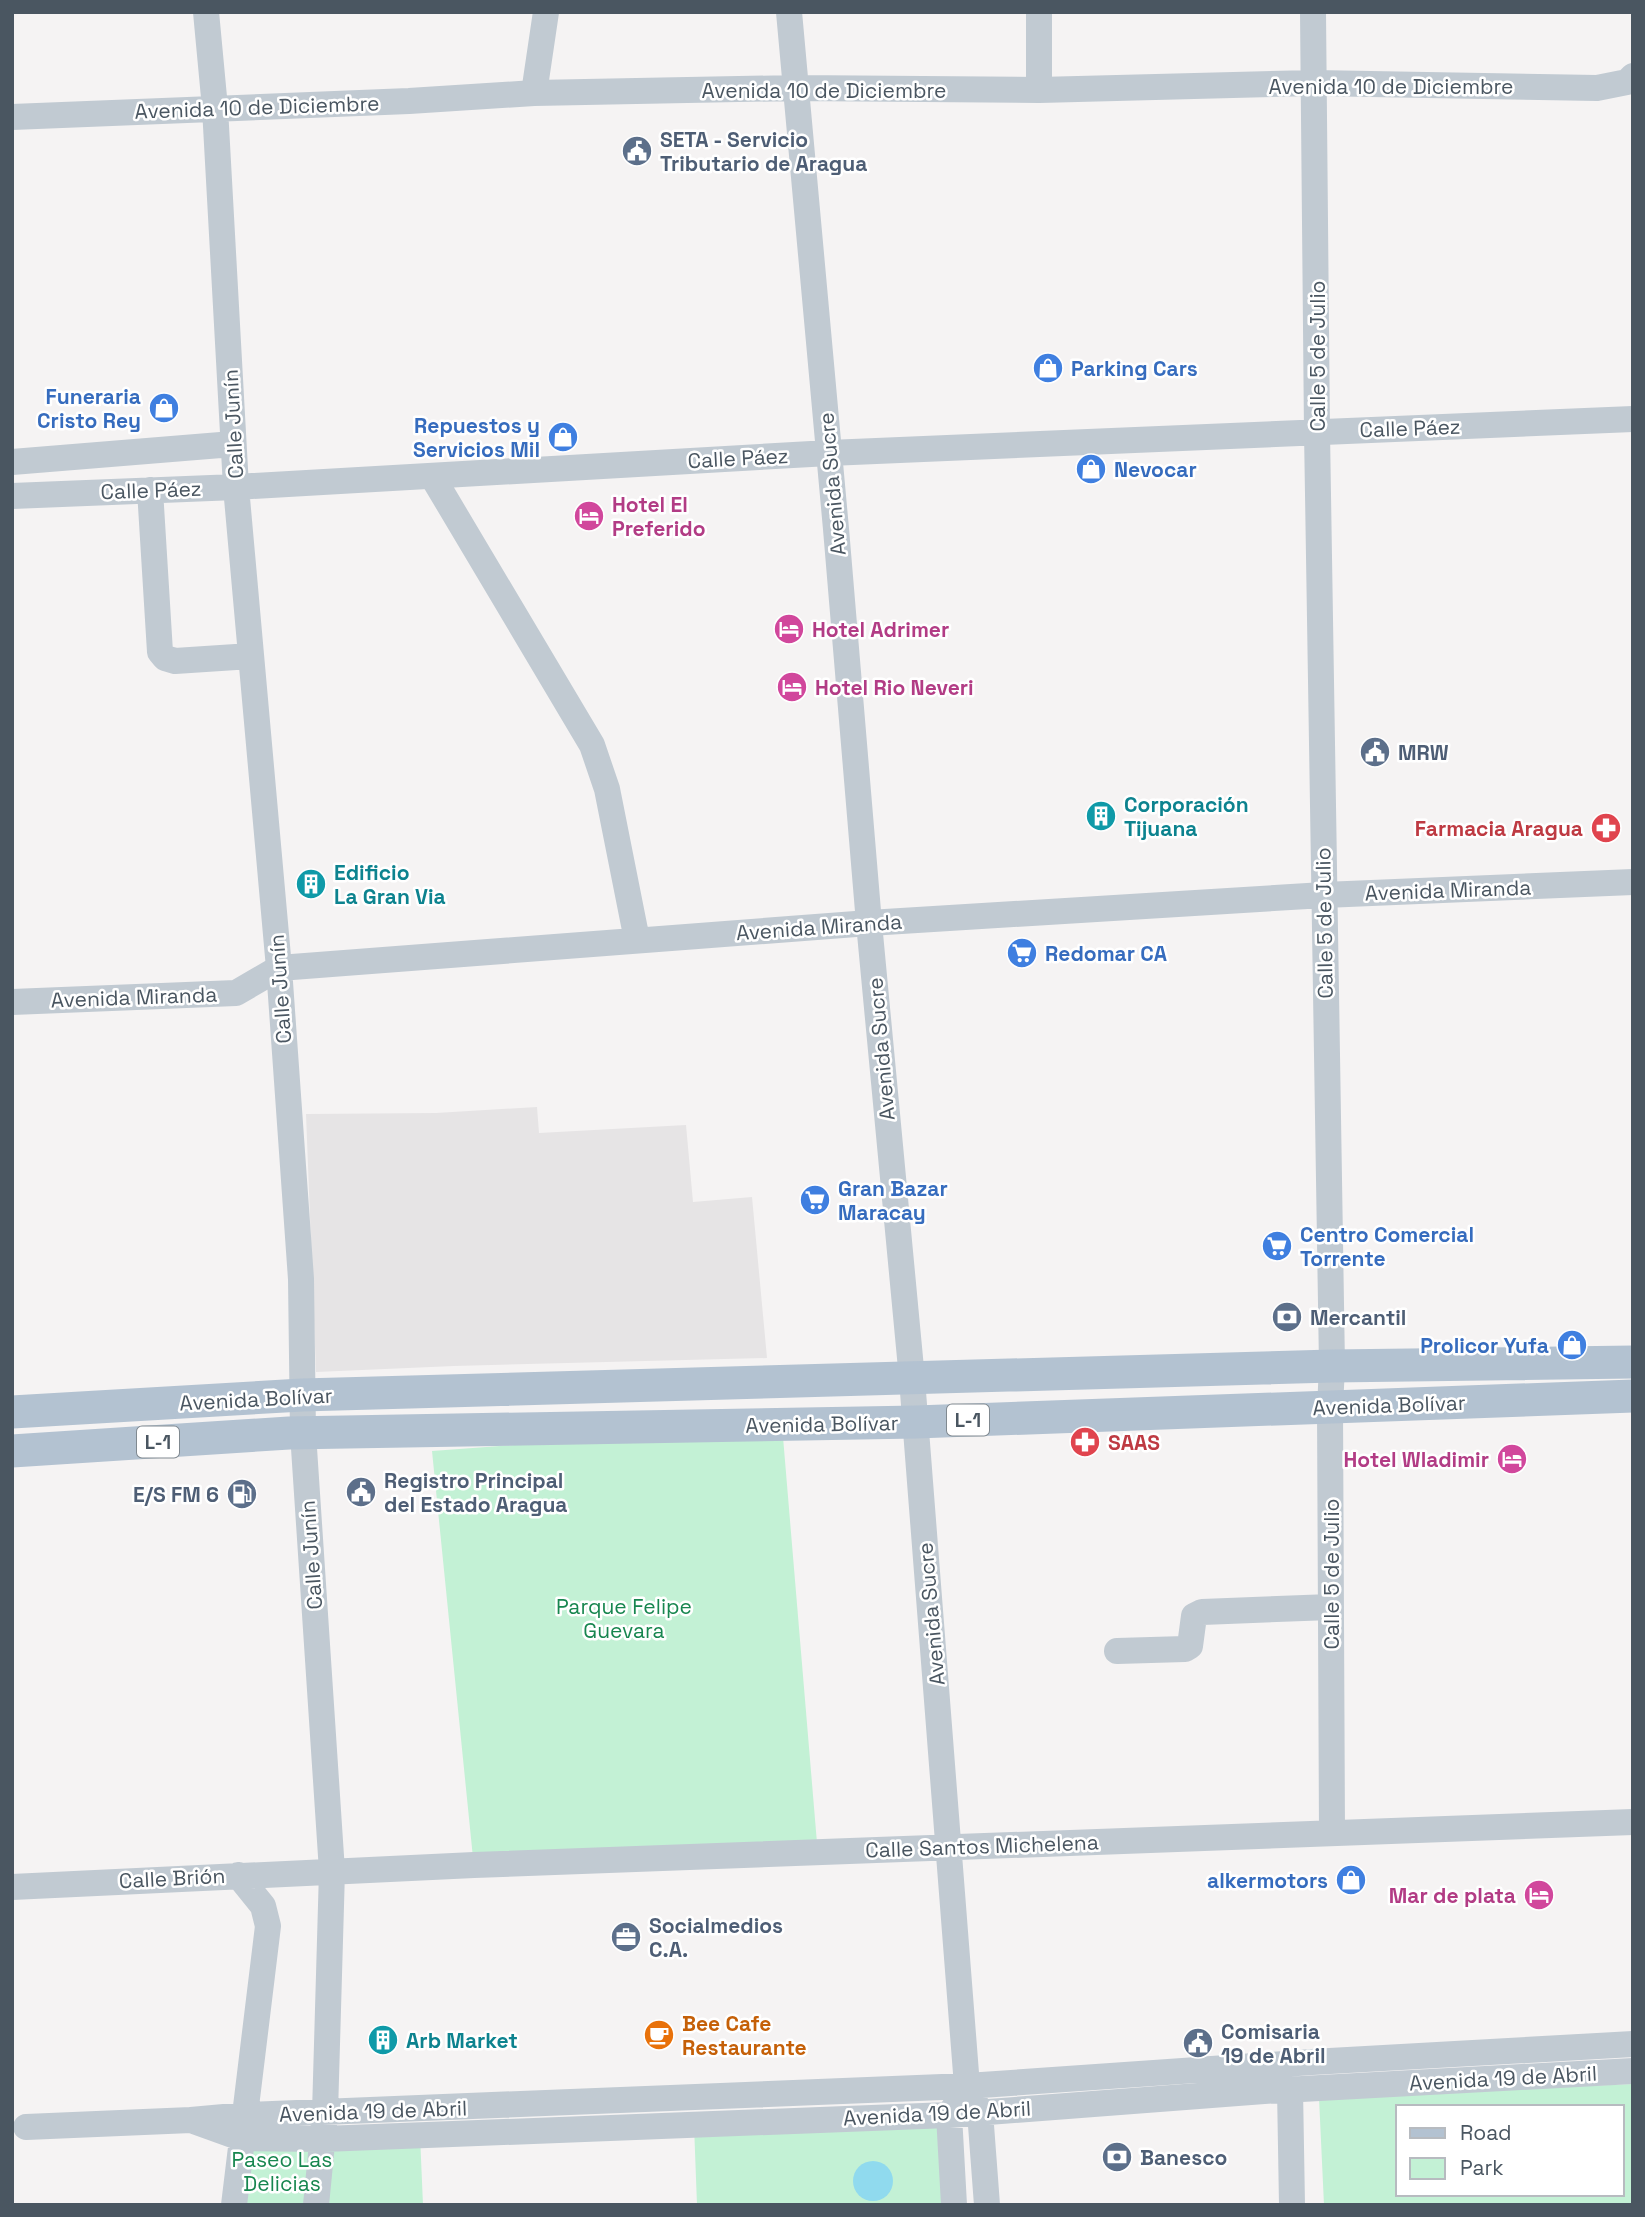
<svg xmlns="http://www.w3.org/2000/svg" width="1645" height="2217" font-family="'Space Grotesk',sans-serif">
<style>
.education{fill:#e6e4e5}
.green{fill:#c3f1d5;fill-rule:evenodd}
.water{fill:#90daee}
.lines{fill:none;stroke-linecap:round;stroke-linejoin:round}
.minor{stroke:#c1cad2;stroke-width:26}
.major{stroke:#b3c2d1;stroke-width:33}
.labels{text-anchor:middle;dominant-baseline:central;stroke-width:5;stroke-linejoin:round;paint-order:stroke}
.shield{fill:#fff;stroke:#808990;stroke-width:2}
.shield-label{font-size:19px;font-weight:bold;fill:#4a5661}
.street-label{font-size:21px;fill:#4a5661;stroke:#fff}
.service-label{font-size:21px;font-weight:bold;fill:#4e5e75;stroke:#fff;text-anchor:start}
.shop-label{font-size:21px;font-weight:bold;fill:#366cbe;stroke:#fff;text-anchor:start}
.hotel-label{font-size:21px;font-weight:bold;fill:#b23c85;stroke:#fff;text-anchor:start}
.culture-label{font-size:21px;font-weight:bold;fill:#0d838f;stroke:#fff;text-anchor:start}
.health-label{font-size:21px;font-weight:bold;fill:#be3a42;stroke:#fff;text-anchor:end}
.park-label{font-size:21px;fill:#17864f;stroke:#fff}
.food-label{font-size:21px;font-weight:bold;fill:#c56008;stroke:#fff;text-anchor:start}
</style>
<rect width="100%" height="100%" fill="#f5f3f3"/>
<path class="education" d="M 537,1107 L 539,1133 L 686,1125 L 693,1202 L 752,1197 L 767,1358 L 454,1366 L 316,1372 L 306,1114 L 436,1113 Z"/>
<path class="green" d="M 783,1437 L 817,1843 L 473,1858 L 432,1451 L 570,1441 Z
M 1633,2084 L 1633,2205 L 1324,2205 L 1319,2098 ZM 1398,2107 L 1622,2107 L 1622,2194 L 1398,2194 Z
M 949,2115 L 954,2205 L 697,2205 L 694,2125 Z
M 420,2135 L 423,2205 L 241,2205 L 246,2138 Z"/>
<path class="water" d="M853 2181a20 20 0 1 1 40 0a20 20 0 1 1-40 0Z"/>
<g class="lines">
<path class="minor" d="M 206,12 L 215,108 L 236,487 L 279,968 L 301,1279 L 303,1433 L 332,1871 L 325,2113 L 316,2205
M 789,12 L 836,529 L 869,923 L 912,1379 L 967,2086 L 980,2112 L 987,2205
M 1039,12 L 1039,90
M 1313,12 L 1317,432 L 1332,1366 L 1330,1408 L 1332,1833
M 534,93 L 546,12
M 12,117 L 409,101 L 534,93 L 795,88 L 1039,90 L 1314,83 L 1597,88 L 1627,82 L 1633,76
M 12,462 L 233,444
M 432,476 L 592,745 L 607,789 L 637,940
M 150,490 L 160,652 L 165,658 L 175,661 L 251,656
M 12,496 L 236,487 L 829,453 L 1633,419
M 12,1002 L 236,993 L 279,968 L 869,923 L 1324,895 L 1633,882
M 1117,1651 L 1185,1649 L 1190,1646 L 1194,1616 L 1202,1612 L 1331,1607
M 12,1887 L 474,1865 L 1633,1822
M 1633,2044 L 1312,2062 L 967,2086 L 246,2115 L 191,2120 L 241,2138 L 323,2139 L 427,2135 L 949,2115 L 1264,2091 L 1633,2071
M 1290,2089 L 1292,2205
M 26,2127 L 191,2120
M 234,2205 L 268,1926 L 263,1906 L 238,1875
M 954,2205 L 949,2115 L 959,2100"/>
<path class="major" d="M 12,1412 L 302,1395 L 1332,1366 L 1633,1362
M 12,1451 L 289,1433 L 916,1422 L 1633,1396"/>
</g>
<defs>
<g id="civic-disc" transform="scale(1.575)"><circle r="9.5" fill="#5c6f8a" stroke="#fff"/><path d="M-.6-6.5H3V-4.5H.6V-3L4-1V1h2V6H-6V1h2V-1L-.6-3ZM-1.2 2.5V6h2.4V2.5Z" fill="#fff"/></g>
<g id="shop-disc" transform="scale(1.575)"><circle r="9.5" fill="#3f7fe0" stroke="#fff"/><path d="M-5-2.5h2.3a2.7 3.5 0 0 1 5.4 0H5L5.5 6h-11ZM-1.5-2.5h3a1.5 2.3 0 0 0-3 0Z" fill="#fff"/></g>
<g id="hotel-disc" transform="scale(1.575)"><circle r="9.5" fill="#d1479c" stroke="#fff"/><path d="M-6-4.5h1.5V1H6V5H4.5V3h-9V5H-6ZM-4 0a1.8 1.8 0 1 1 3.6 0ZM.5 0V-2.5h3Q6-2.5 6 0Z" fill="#fff"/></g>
<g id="building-disc" transform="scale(1.575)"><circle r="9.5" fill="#0f9aa8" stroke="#fff"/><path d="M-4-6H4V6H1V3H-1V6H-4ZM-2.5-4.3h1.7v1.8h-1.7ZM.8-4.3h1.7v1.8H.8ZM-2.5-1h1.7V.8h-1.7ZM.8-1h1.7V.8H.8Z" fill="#fff"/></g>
<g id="pharmacy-disc" transform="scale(1.575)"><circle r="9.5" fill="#e0444e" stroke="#fff"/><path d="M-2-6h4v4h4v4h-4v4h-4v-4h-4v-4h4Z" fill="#fff"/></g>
<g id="supermarket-disc" transform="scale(1.575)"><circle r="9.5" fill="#3f7fe0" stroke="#fff"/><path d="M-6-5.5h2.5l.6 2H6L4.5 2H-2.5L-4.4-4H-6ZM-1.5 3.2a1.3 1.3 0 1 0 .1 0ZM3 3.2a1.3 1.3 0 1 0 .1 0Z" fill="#fff"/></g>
<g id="bank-disc" transform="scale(1.575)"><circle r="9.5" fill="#5c6f8a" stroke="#fff"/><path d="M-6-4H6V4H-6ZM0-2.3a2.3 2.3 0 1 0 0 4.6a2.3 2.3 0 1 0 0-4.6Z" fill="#fff"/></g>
<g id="fuel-disc" transform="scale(1.575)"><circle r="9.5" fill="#5c6f8a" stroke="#fff"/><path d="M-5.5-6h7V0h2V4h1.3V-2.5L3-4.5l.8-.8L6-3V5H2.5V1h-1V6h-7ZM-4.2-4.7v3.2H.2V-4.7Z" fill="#fff"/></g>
<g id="office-disc" transform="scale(1.575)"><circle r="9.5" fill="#5c6f8a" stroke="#fff"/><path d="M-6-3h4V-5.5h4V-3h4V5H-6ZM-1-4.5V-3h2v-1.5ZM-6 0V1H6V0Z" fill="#fff"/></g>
<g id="cafe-disc" transform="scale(1.575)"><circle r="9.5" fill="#e8710a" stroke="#fff"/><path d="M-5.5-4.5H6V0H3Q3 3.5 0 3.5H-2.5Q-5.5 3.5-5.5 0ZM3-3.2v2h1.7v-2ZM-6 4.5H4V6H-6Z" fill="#fff"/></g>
</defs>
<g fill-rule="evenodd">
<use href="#civic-disc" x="637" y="151"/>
<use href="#shop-disc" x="1048" y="368"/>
<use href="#shop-disc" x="164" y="408"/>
<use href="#shop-disc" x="563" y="437"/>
<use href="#shop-disc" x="1091" y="469"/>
<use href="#hotel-disc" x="589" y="516"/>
<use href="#hotel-disc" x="789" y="629"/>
<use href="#hotel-disc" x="792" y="687"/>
<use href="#civic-disc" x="1375" y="752"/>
<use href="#building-disc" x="1101" y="816"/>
<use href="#pharmacy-disc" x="1606" y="828"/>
<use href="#building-disc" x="311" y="884"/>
<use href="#supermarket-disc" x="1022" y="953"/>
<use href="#supermarket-disc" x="815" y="1200"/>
<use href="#supermarket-disc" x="1277" y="1246"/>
<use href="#bank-disc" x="1287" y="1317"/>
<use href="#shop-disc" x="1572" y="1345"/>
<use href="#pharmacy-disc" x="1085" y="1442"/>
<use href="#hotel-disc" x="1512" y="1459"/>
<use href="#civic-disc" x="361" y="1492"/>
<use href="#fuel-disc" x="242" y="1494"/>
<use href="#shop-disc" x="1351" y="1880"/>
<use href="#hotel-disc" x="1539" y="1895"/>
<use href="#office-disc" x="626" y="1937"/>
<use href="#cafe-disc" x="659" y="2035"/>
<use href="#building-disc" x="383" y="2040"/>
<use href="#civic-disc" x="1198" y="2043"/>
<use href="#bank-disc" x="1117" y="2157"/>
</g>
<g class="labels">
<g class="shield">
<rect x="947" y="1404.5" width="42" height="31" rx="5"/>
<rect x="137" y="1426.5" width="42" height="31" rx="5"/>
</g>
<g class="shield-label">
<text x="968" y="1420">L-1</text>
<text x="158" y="1442">L-1</text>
</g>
<g class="street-label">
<text x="1391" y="86">Avenida 10 de Diciembre</text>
<text x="824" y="90">Avenida 10 de Diciembre</text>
<text transform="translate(257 107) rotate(-2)">Avenida 10 de Diciembre</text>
<text transform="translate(1317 356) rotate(-90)">Calle 5 de Julio</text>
<text transform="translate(233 424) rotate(-93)">Calle Junín</text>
<text transform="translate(1410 428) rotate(-2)">Calle Páez</text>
<text transform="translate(738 458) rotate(-3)">Calle Páez</text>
<text transform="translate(832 484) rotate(-95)">Avenida Sucre</text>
<text transform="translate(151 490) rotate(-2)">Calle Páez</text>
<text transform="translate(1448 890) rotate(-2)">Avenida Miranda</text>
<text transform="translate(1324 923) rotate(-91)">Calle 5 de Julio</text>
<text transform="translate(819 927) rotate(-4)">Avenida Miranda</text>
<text transform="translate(280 989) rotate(-94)">Calle Junín</text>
<text transform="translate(134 997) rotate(-2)">Avenida Miranda</text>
<text transform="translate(881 1049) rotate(-95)">Avenida Sucre</text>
<text transform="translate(256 1399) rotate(-3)">Avenida Bolívar</text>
<text transform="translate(1389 1405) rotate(-2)">Avenida Bolívar</text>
<text transform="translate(822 1424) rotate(-1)">Avenida Bolívar</text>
<text transform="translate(311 1555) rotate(-94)">Calle Junín</text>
<text transform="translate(1331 1574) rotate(-90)">Calle 5 de Julio</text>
<text transform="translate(931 1614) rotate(-95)">Avenida Sucre</text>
<text transform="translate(982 1846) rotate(-2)">Calle Santos Michelena</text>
<text transform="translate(172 1878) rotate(-3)">Calle Brión</text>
<text transform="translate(1503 2078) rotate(-3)">Avenida 19 de Abril</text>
<text transform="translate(373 2111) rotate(-2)">Avenida 19 de Abril</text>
<text transform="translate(937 2113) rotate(-3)">Avenida 19 de Abril</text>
</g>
<g class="service-label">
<text x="660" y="139">SETA - Servicio<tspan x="660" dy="24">Tributario de Aragua</tspan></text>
<text x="1398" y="752">MRW</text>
<text x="1310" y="1317">Mercantil</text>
<text x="384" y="1480">Registro Principal<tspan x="384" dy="24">del Estado Aragua</tspan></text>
<text x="219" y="1494" text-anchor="end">E/S FM 6</text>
<text x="649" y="1925">Socialmedios<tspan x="649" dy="24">C.A.</tspan></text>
<text x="1221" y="2031">Comisaria<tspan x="1221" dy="24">19 de Abril</tspan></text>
<text x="1140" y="2157">Banesco</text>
</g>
<g class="shop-label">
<text x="1071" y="368">Parking Cars</text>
<text x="141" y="396" text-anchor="end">Funeraria<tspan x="141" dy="24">Cristo Rey</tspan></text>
<text x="540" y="425" text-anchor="end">Repuestos y<tspan x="540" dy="24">Servicios Mil</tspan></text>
<text x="1114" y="469">Nevocar</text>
<text x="1045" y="953">Redomar CA</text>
<text x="838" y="1188">Gran Bazar<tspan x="838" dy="24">Maracay</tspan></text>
<text x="1300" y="1234">Centro Comercial<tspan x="1300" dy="24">Torrente</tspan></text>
<text x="1549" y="1345" text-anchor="end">Prolicor Yufa</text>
<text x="1328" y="1880" text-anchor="end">alkermotors</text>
</g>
<g class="hotel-label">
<text x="612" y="504">Hotel El<tspan x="612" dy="24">Preferido</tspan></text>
<text x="812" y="629">Hotel Adrimer</text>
<text x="815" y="687">Hotel Rio Neveri</text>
<text x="1489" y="1459" text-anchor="end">Hotel Wladimir</text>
<text x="1516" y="1895" text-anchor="end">Mar de plata</text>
</g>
<g class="culture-label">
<text x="1124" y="804">Corporación<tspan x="1124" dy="24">Tijuana</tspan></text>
<text x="334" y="872">Edificio<tspan x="334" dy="24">La Gran Via</tspan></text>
<text x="406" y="2040">Arb Market</text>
</g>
<g class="health-label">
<text x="1583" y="828">Farmacia Aragua</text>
<text x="1108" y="1442" text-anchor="start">SAAS</text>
</g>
<g class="park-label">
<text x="624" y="1606">Parque Felipe<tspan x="624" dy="24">Guevara</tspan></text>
<text x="282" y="2159">Paseo Las<tspan x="282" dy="24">Delicias</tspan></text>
</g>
<g class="food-label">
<text x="682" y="2023">Bee Cafe<tspan x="682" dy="24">Restaurante</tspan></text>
</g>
</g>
<rect width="1645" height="2217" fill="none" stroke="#4a5661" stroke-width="28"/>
<rect x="1396" y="2105" width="228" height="91" fill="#ffffff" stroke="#b7bbc0" stroke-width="2"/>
<rect x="1410" y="2128" width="35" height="10" fill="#b3c2d1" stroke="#b7bbc0" stroke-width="2"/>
<text x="1460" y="2140" font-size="21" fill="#4a5661">Road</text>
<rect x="1410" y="2158" width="35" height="21" fill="#c3f1d5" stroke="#b7bbc0" stroke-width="2"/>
<text x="1460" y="2175" font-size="21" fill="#4a5661">Park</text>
</svg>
